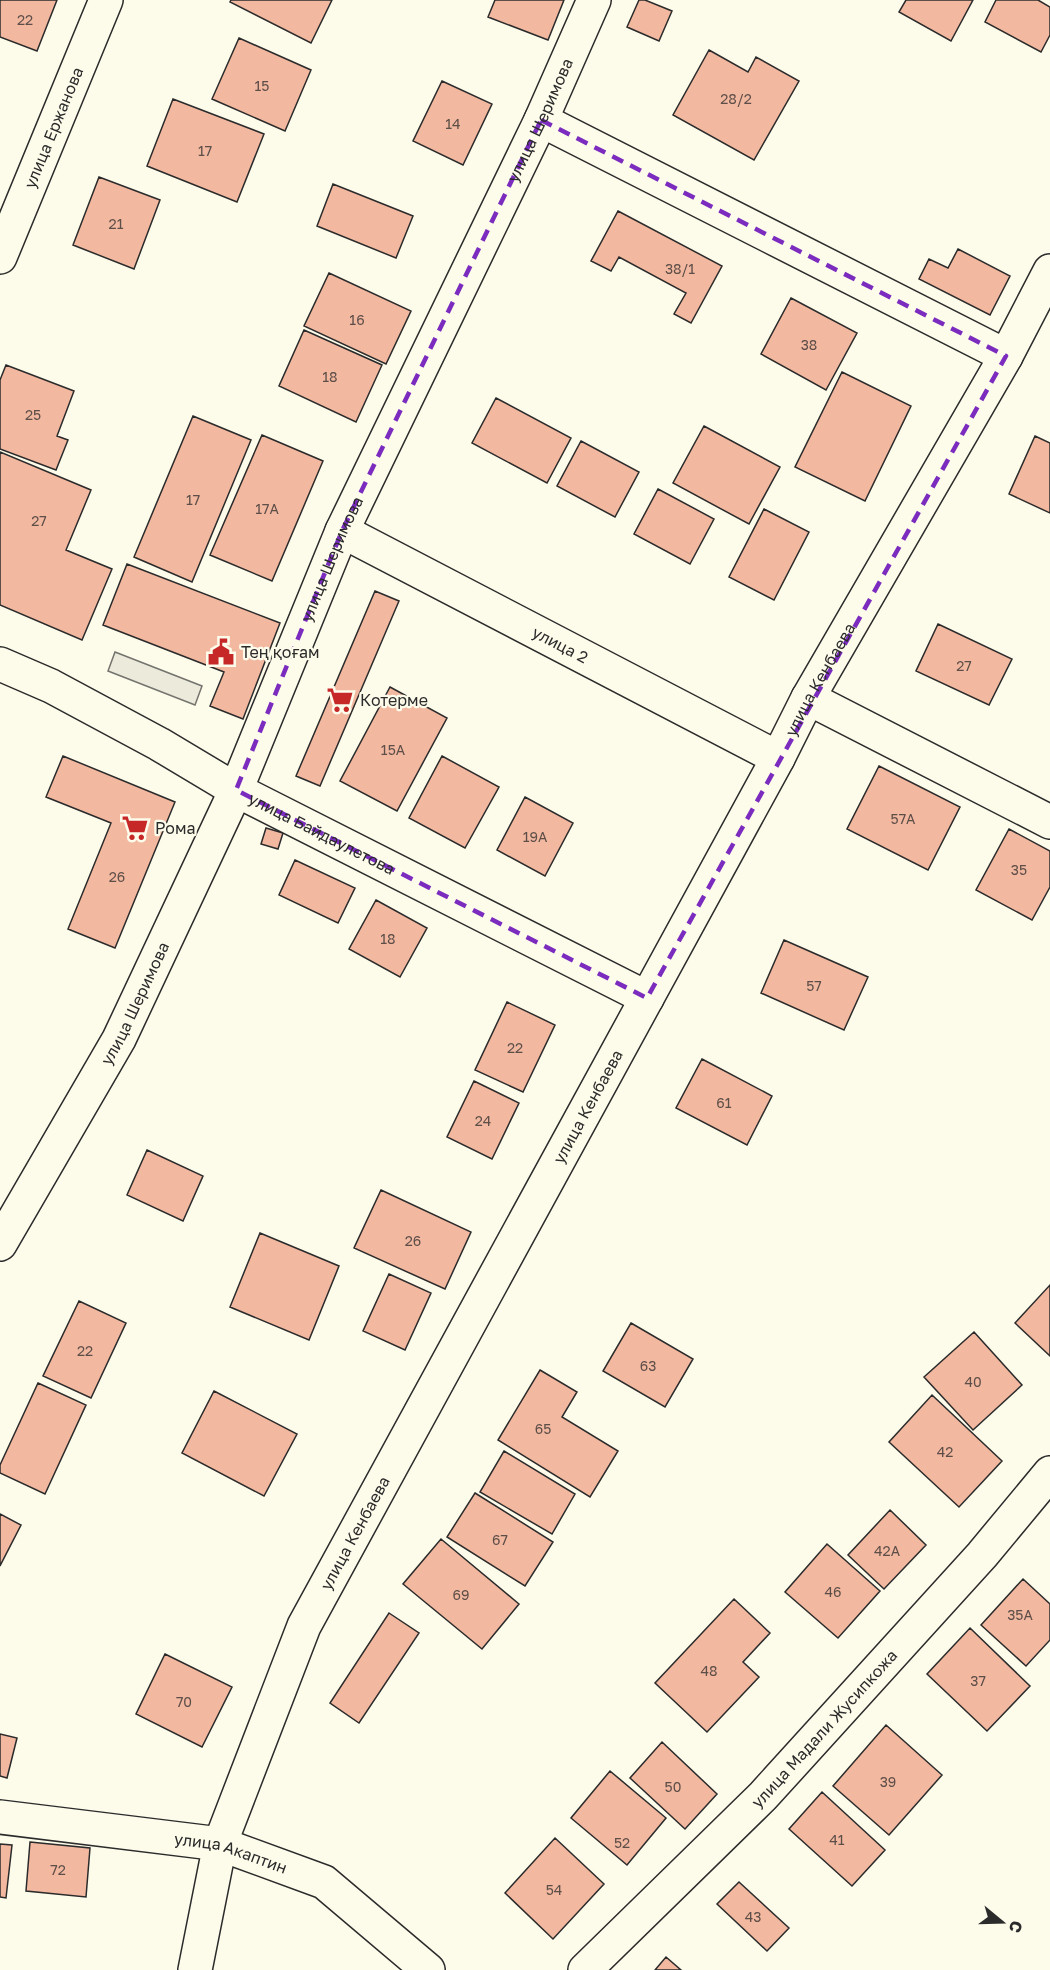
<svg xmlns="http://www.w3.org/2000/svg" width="1050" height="1970" font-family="'Golos Text',sans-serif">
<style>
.parking{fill:#eceadb;stroke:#74746e;stroke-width:1.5}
.building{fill:#f2b8a0;stroke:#2b2b2b;stroke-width:1.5}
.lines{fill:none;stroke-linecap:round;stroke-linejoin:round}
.minor-casing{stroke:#2b2b2b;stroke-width:36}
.minor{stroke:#fdfbea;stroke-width:33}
.marked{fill:none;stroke:#7b2cbf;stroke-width:4.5;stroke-dasharray:12 8;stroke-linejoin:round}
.labels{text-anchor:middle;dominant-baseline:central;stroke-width:4.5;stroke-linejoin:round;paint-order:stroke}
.number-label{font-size:14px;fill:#5d4e48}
.street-label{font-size:16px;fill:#2b2b2b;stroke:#fdfbea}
.poi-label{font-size:16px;fill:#2b2b2b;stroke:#fdfbea;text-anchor:start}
</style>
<rect width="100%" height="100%" fill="#fdfbea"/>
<path class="parking" d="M 115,652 L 202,686 L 195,705 L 108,671 Z"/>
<path class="building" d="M 0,0 L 57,0 L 37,51 L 0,37 Z
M 231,0 L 332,0 L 311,43 L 230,2 Z
M 495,0 L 564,0 L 548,40 L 488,17 Z
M 639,0 L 645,0 L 672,11 L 659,41 L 627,27 Z
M 906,0 L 973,0 L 951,41 L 899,12 Z
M 996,0 L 1038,0 L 1050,7 L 1050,35 L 1041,52 L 985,22 Z
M 239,38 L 311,70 L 285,131 L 212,99 Z
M 709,50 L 748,72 L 756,57 L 799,81 L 754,160 L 673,115 Z
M 442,81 L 492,104 L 463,165 L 413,141 Z
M 173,99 L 264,134 L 237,202 L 147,166 Z
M 99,177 L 160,200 L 134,269 L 73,245 Z
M 333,184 L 413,216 L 396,258 L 317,226 Z
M 618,211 L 722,266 L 691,323 L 674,314 L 686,293 L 619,257 L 611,271 L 591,261 Z
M 958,249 L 1010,276 L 990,315 L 919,279 L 929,259 L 948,268 Z
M 329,273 L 411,311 L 386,364 L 304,326 Z
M 791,298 L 857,333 L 826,390 L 761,354 Z
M 304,330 L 382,365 L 356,422 L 279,386 Z
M 6,365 L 74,391 L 57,436 L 68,440 L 56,470 L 0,449 L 0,380 Z
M 842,372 L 911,406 L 865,501 L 795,467 Z
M 496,398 L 571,438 L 547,483 L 472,443 Z
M 193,416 L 251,440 L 192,582 L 134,557 Z
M 704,426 L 780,467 L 749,524 L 673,483 Z
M 262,435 L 323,461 L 272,581 L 210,555 Z
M 1035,436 L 1050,443 L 1050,513 L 1009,494 Z
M 581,441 L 639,472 L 615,517 L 557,486 Z
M 0,452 L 91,490 L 66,550 L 112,569 L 82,640 L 0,605 Z
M 658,489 L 714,519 L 690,564 L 634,534 Z
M 764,509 L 809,532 L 774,600 L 729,577 Z
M 127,564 L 280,623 L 243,719 L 210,706 L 224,672 L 103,625 Z
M 375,591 L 399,601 L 320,786 L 296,776 Z
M 938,624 L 1012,659 L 989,705 L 916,671 Z
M 390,687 L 447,718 L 397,811 L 340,781 Z
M 63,756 L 175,802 L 115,948 L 68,929 L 111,823 L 46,797 Z
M 442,756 L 499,787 L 465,848 L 409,818 Z
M 879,766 L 960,807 L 928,870 L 847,829 Z
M 525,797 L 573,823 L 545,876 L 497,850 Z
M 266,828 L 283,833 L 278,849 L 261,844 Z
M 1009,829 L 1050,851 L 1050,887 L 1032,920 L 976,890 Z
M 295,860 L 355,888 L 338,923 L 279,895 Z
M 376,900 L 427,928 L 400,977 L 349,949 Z
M 784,940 L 868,977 L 844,1030 L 761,993 Z
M 507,1002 L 555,1025 L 523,1092 L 475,1070 Z
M 702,1059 L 772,1096 L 747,1145 L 676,1108 Z
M 474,1081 L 519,1103 L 492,1159 L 447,1137 Z
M 147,1150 L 203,1176 L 183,1221 L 127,1195 Z
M 381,1190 L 471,1232 L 445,1289 L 354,1248 Z
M 260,1233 L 339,1266 L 309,1340 L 230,1307 Z
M 389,1274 L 431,1293 L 405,1350 L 363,1331 Z
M 1050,1285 L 1050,1356 L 1015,1323 Z
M 79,1301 L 126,1323 L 91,1398 L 43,1376 Z
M 631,1323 L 693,1359 L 665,1407 L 603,1371 Z
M 974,1332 L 1022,1385 L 973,1430 L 924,1377 Z
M 540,1370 L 577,1392 L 562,1417 L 618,1451 L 590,1497 L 498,1440 Z
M 38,1383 L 86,1405 L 45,1494 L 0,1473 L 0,1465 Z
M 214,1391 L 297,1434 L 264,1496 L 182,1453 Z
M 932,1395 L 1002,1461 L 959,1507 L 889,1442 Z
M 504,1451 L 575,1494 L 552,1534 L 480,1492 Z
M 475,1493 L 553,1542 L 525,1586 L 447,1537 Z
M 890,1510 L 926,1545 L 884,1589 L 848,1555 Z
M 0,1514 L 21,1525 L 0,1566 Z
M 441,1539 L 519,1604 L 482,1649 L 403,1584 Z
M 827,1544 L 880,1591 L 838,1638 L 785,1592 Z
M 1023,1579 L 1050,1604 L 1050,1640 L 1026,1666 L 981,1625 Z
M 734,1599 L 770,1633 L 743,1662 L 759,1677 L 707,1732 L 655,1683 Z
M 389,1613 L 419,1633 L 359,1723 L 330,1703 Z
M 970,1628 L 1030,1686 L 987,1731 L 927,1674 Z
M 165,1654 L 232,1687 L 202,1747 L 136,1714 Z
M 886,1725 L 942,1775 L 889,1835 L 833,1786 Z
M 0,1734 L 17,1738 L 7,1778 L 0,1776 Z
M 662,1742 L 717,1794 L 685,1829 L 630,1778 Z
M 610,1771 L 666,1818 L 627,1865 L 571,1818 Z
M 822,1792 L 885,1850 L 852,1886 L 789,1829 Z
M 555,1838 L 604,1884 L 553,1939 L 505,1893 Z
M 30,1842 L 90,1848 L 86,1897 L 26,1891 Z
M 0,1844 L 12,1845 L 6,1898 L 0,1897 Z
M 739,1882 L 789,1928 L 767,1951 L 717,1904 Z
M 666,1957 L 681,1970 L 655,1970 Z"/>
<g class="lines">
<g class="minor-casing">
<g id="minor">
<path d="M 541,120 L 1006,356"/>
<path id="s1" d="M 0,257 L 106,0"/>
<path id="s2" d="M 342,531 L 778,758"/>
<path id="s3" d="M 0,664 L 51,686 L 159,744 L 236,790 L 647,998"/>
<path d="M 808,698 L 1050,822"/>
<path id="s4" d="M 0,1244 L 119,1039 L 236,790 L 342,531 L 541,120 L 594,0"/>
<path id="s5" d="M 0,1817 L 220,1844 L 324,1882 L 428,1970"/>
<path id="s6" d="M 195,1970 L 220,1844 L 304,1626 L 778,758 L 808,698 L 1006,356 L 1050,271"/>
<path id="s7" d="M 585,1970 L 763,1796 L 982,1555 L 1050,1473"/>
</g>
</g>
<use href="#minor" class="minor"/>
</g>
<path class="marked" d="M 541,120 L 1006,356 L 647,998 L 236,790 L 342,531 Z"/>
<defs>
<g id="civic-bare" transform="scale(2.07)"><path d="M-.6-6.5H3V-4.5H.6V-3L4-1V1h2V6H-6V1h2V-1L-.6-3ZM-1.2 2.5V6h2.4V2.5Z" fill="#c62828" stroke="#fdfbea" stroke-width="2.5" paint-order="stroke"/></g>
<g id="supermarket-bare" transform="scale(2.07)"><path d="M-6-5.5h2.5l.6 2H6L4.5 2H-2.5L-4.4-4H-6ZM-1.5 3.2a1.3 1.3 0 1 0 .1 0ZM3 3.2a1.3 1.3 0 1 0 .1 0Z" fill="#c62828" stroke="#fdfbea" stroke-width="2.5" paint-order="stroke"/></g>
</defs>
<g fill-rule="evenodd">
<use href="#civic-bare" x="221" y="652"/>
<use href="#supermarket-bare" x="340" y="700"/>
<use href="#supermarket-bare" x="135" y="828"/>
</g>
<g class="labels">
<g class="number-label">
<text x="25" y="19">22</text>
<text x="262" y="85">15</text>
<text x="736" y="98">28/2</text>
<text x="453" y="123">14</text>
<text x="205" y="150">17</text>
<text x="116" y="223">21</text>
<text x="680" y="268">38/1</text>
<text x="357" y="319">16</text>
<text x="809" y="344">38</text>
<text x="330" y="376">18</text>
<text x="33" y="414">25</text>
<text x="193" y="499">17</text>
<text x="267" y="508">17А</text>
<text x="39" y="520">27</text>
<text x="964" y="665">27</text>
<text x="393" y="749">15А</text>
<text x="903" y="818">57А</text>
<text x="535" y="836">19А</text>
<text x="1019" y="869">35</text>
<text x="117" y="876">26</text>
<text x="388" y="938">18</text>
<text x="814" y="985">57</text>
<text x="515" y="1047">22</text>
<text x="724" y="1102">61</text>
<text x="483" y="1120">24</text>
<text x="413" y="1240">26</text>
<text x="85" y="1350">22</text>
<text x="648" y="1365">63</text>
<text x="973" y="1381">40</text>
<text x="543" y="1428">65</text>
<text x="945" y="1451">42</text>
<text x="500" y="1539">67</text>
<text x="887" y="1550">42А</text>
<text x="833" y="1591">46</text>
<text x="461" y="1594">69</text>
<text x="1020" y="1614">35А</text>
<text x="709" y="1670">48</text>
<text x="978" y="1680">37</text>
<text x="184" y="1701">70</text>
<text x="888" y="1781">39</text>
<text x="673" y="1786">50</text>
<text x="837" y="1839">41</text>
<text x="622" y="1842">52</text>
<text x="58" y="1869">72</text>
<text x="554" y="1889">54</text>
<text x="753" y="1916">43</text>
</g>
<g class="street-label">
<text stroke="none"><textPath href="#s4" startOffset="1248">улица Шеримова</textPath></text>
<text stroke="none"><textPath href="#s1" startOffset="140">улица Ержанова</textPath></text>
<text stroke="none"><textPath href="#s4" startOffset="762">улица Шеримова</textPath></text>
<text stroke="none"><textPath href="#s2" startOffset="246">улица 2</textPath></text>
<text stroke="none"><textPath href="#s6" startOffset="1440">улица Кенбаева</textPath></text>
<text stroke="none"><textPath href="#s3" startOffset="364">улица Байдаулетова</textPath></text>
<text stroke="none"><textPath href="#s4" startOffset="276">улица Шеримова</textPath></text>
<text stroke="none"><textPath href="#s6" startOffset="954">улица Кенбаева</textPath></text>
<text stroke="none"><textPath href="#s6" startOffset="468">улица Кенбаева</textPath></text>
<text stroke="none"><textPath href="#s7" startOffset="340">улица Мадали Жусипкожа</textPath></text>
<text stroke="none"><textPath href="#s5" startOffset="234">улица Акаптин</textPath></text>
</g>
<g class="poi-label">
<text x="241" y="652">Тең қоғам</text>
<text x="360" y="700">Котерме</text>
<text x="155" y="828">Рома</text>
</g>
</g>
<g transform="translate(1002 1922) rotate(109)" stroke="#fdfbea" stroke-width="4.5" paint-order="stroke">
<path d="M0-4.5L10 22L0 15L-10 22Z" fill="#2b2b2b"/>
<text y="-9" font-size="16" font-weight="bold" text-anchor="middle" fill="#2b2b2b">С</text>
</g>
</svg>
